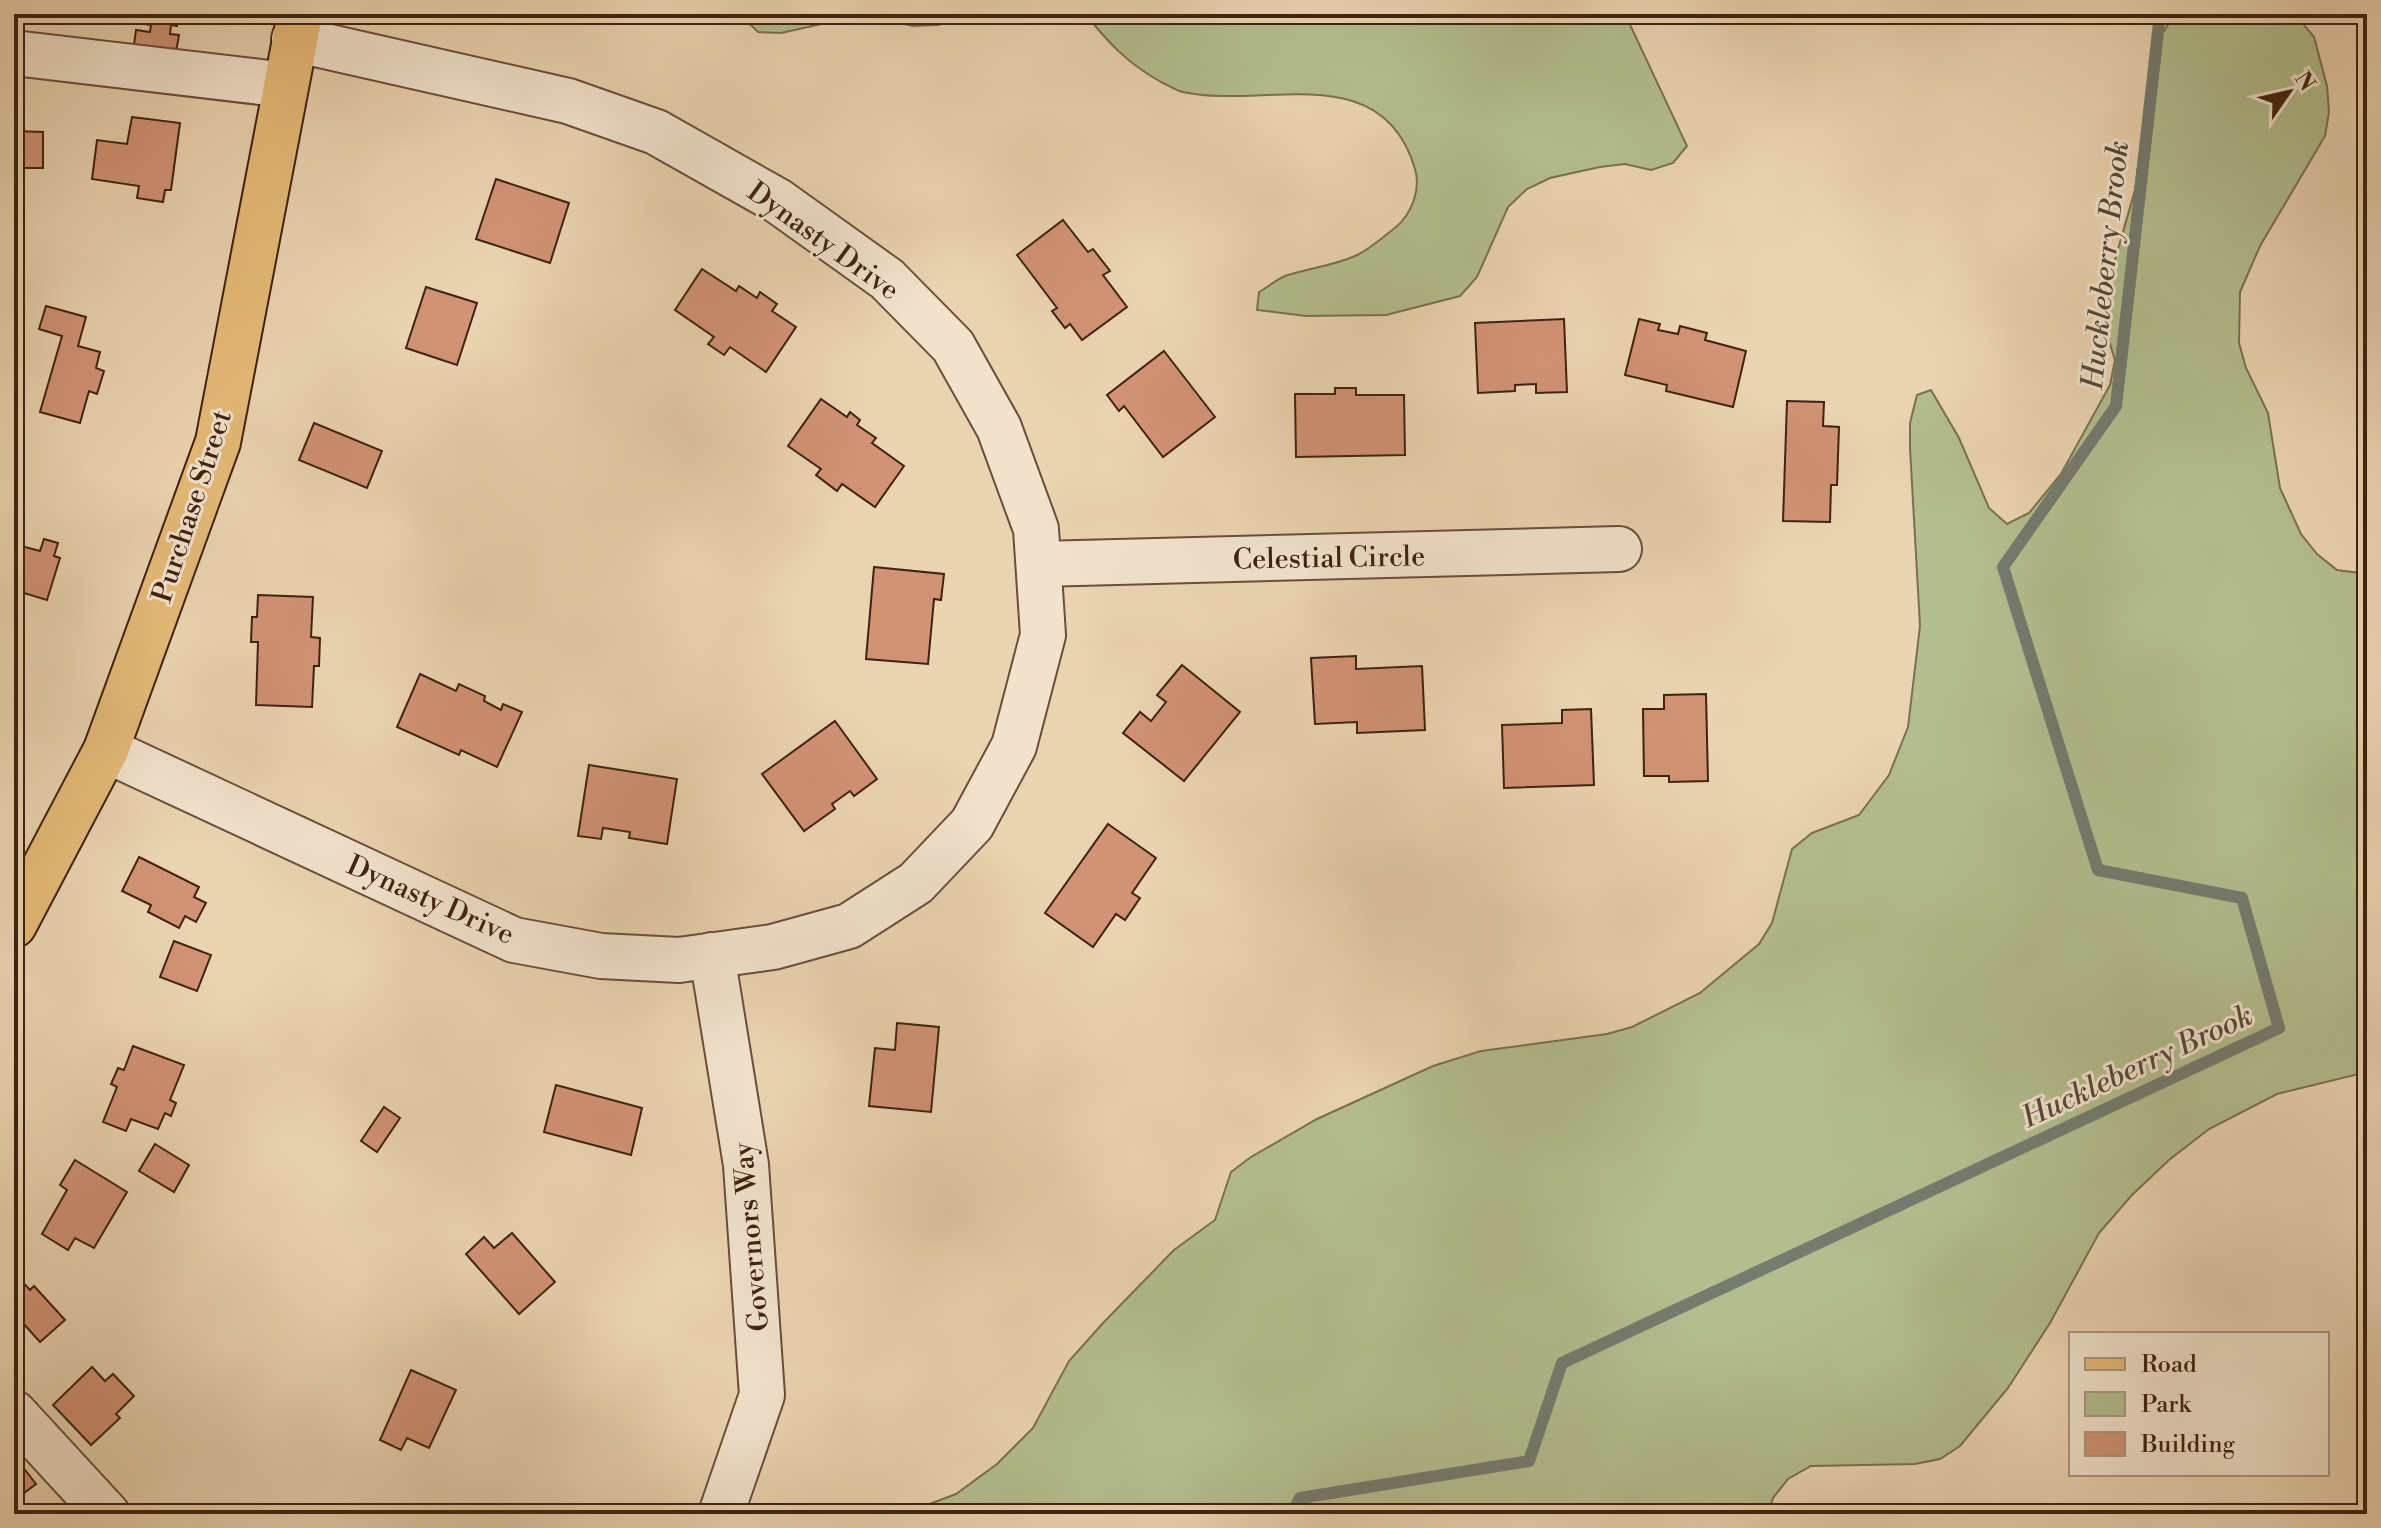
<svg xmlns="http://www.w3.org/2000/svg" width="2381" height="1528" font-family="'Libre Bodoni',serif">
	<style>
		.green { fill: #b3bd8e; stroke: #79704f; stroke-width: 2 }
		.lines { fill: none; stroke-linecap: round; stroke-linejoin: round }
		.stream { stroke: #747b6f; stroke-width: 12 }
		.building { fill: #d19275; stroke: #3f2210; stroke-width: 2 }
		.minor-casing { stroke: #6a4e38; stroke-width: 48 }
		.major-casing { stroke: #3f2210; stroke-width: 48 }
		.minor { stroke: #f1e2cc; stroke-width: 44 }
		.major { stroke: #e5ba78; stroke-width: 44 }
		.labels { text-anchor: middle; stroke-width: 6; stroke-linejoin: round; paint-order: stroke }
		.street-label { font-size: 28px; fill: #3f2210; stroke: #f1e2cc }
		.water-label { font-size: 30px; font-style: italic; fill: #554738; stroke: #f1e2cc }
	</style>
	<rect width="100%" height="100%" fill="#ead3b0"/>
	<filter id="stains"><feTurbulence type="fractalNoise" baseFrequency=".0025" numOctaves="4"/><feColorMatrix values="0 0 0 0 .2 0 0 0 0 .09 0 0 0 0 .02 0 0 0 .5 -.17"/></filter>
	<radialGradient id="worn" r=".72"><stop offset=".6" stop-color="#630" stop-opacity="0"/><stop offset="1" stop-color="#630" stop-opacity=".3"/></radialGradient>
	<!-- green -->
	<g class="green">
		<polygon points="740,14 978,14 938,25 913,26 862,15 781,33 758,32"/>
		<path d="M1085 14H1625L1687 146 1673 163 1651 170 1625 164 1600 167 1550 178 1527 189 1508 207 1477 277 1460 296 1386 315 1306 316 1257 310 1259 292C1268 287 1276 280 1285 276 1308 268 1333 266 1355 256 1369 250 1383 237 1395 228 1412 214 1421 189 1415 169 1382 56 1262 110 1183 92 1175 90 1168 85 1161 82 1127 63 1110 44 1085 14Z"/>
		<polygon points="2175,14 2295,14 2314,37 2327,86 2329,112 2325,136 2260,246 2240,292 2239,343 2246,368 2268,413 2280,488 2301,534 2317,554 2337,570 2367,574 2367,1072 2277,1094 2209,1129 2169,1160 2132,1195 2099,1233 2050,1323 2008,1388 1960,1446 1940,1459 1915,1464 1811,1466 1788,1479 1773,1498 1768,1514 903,1514 956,1494 997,1464 1033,1428 1069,1361 1103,1323 1174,1250 1215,1220 1231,1172 1251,1157 1317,1119 1433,1066 1481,1051 1607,1034 1632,1027 1700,993 1759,944 1772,923 1792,849 1812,833 1859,815 1889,775 1908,727 1920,626 1910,448 1910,423 1917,395 1931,390 1959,438 1989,508 2007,524 2029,513 2061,474 2110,385 2115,360 2100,312 2135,190 2148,89 2158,40"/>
	</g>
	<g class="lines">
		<!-- stream -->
		<polyline class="stream" points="1292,1514 1300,1498 1529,1461 1562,1363 2279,1028 2242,898 2098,870 2003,567 2116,406 2160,14"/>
	</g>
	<!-- building -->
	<g class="building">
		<polygon points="138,14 178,14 177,26 171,25 170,34 179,35 175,58 133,52 136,30 150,32 151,25 137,23"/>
		<polygon points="132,117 180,123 171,190 165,190 163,202 137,198 139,186 92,179 97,140 127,144"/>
		<polygon points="14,131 43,132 43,168 14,168"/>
		<polygon points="496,179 569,203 550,263 476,239"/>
		<polygon points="1063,220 1088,252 1093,249 1110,271 1103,275 1127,307 1082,340 1070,324 1065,328 1052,311 1057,308 1017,255"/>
		<polygon points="702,269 736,291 739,286 757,298 760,292 777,304 772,311 796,327 766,372 730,347 724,355 708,344 714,337 675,310"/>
		<polygon points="426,287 477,303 457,365 406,348"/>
		<polygon points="46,306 86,317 78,346 100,352 96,368 104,371 97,394 89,391 80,423 40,412 62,336 39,329"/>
		<polygon points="1564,319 1567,392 1536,393 1536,384 1515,385 1515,391 1478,393 1475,323"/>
		<polygon points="1639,319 1660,324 1658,330 1678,334 1680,326 1707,333 1705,340 1746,351 1733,407 1666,391 1667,385 1625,375"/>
		<polygon points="1164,351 1215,417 1163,457 1124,406 1119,411 1107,395"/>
		<polygon points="1335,388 1356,388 1356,395 1404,395 1405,455 1296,457 1295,394 1335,394"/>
		<polygon points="821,399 847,417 850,412 860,420 857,425 876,438 872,443 904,466 875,507 842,484 837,491 816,475 821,469 788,446"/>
		<polygon points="1787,401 1824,402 1823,426 1839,427 1837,485 1831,485 1830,522 1783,521"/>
		<polygon points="314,423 382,451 367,488 299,460"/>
		<polygon points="44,539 58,543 54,556 60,558 47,600 14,590 14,544 40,551"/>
		<polygon points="874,567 944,574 941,600 934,599 928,664 866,659"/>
		<polygon points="258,595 313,597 311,637 320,638 319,666 314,666 312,707 256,705 258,642 251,642 252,617 257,617"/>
		<polygon points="1356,656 1356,669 1422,666 1425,730 1357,733 1357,722 1315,724 1311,658"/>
		<polygon points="1182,665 1240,712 1184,781 1123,733 1140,712 1151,721 1166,702 1157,695"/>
		<polygon points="420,674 456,691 459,684 485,696 484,701 501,710 503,704 522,712 497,767 461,750 459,755 397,727"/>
		<polygon points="1706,694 1708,781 1669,782 1669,776 1644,776 1643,709 1664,709 1664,695"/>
		<polygon points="1591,709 1594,785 1504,788 1502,725 1562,723 1562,710"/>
		<polygon points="835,721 877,779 854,796 850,791 832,804 835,809 804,831 762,774"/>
		<polygon points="589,765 677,779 667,844 629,838 630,832 603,828 601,839 578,836"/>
		<polygon points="1108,824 1156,858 1132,893 1140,898 1125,920 1116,914 1093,947 1045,913"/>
		<polygon points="139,857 199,887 194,897 206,903 196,922 185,916 179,928 148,912 151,905 122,891"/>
		<polygon points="174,941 211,955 197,991 160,977"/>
		<polygon points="897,1023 939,1027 931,1112 869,1106 875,1048 895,1050"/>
		<polygon points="133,1046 184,1065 170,1100 176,1103 171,1116 165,1113 158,1129 131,1119 126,1131 103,1122 117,1087 111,1084 118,1068 124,1070"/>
		<polygon points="556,1085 642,1108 631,1155 544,1132"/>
		<polygon points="384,1107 400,1118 377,1152 361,1141"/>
		<polygon points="155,1144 189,1165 174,1192 139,1171"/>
		<polygon points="75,1160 127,1192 94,1248 75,1238 68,1250 42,1234 67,1190 60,1185"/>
		<polygon points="512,1233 555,1282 519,1314 466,1254 484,1237 494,1248"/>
		<polygon points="14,1273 30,1290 34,1286 65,1320 40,1342 14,1313"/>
		<polygon points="92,1367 105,1381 113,1374 134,1396 116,1414 120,1418 91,1445 53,1405"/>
		<polygon points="411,1370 456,1390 429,1448 407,1438 401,1450 380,1440"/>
		<polygon points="19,1462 36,1484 20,1496 14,1487 14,1466"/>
	</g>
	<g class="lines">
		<!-- minor casing -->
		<g class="minor-casing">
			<g id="minor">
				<polyline points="14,53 286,85"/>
				<polyline points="1039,564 1619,549"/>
				<polyline points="106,750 514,940 601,956 679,960 773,947 849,926 916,883 972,824 1014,746 1043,635 1036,529 999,428 953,346 887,279 778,201 656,132 568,101 294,39"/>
				<polyline points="712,955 746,1165 762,1395 721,1514"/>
				<polyline points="14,1413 107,1514"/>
			</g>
		</g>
		<!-- major casing -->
		<g class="major-casing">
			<polyline id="major" points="14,925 106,750 218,442 300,14"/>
		</g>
		<!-- minor -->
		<use href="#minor" class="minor"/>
		<!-- major -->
		<use href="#major" class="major"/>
	</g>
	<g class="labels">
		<!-- street labels -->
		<g class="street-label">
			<text transform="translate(824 240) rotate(36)" y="10">Dynasty Drive</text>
			<text transform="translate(191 506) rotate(-72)" y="10">Purchase Street</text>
			<text transform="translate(1329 557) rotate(-1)" y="10">Celestial Circle</text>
			<text transform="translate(431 899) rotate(24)" y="10">Dynasty Drive</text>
			<text transform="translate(750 1237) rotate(-95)" y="10">Governors Way</text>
		</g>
		<!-- water labels -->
		<g class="water-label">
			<text transform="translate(2105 265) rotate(-84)" y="10">Huckleberry Brook</text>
			<text transform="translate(2137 1066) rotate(-25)" y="10">Huckleberry Brook</text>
		</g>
	</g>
	<!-- margin -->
	<rect width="2381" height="1528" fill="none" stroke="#ead3b0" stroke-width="48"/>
	<rect x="16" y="16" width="2349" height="1496" fill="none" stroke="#3f2210" stroke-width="4"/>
	<rect x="24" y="24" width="2333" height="1480" fill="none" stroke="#3f2210" stroke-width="2"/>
	<!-- legend -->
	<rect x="2069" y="1332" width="260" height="144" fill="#f1e2cc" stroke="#aa9581" stroke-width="2"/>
	<rect x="2085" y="1358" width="40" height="12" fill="#e5ba78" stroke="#aa9581" stroke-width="2"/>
	<text x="2141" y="1372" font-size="24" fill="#3f2210">Road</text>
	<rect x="2085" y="1392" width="40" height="24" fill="#b3bd8e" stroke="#aa9581" stroke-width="2"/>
	<text x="2141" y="1412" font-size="24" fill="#3f2210">Park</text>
	<rect x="2085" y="1432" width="40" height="24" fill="#d19275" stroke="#aa9581" stroke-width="2"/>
	<text x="2141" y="1452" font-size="24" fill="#3f2210">Building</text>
	<!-- north arrow -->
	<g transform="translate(2289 92) rotate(56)" stroke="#f1e2cc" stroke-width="6" paint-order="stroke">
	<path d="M0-6L14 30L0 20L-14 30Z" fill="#3f2210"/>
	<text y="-12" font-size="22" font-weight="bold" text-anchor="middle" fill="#3f2210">N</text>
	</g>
	<rect width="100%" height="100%" filter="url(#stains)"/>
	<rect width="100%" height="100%" fill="url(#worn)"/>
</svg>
